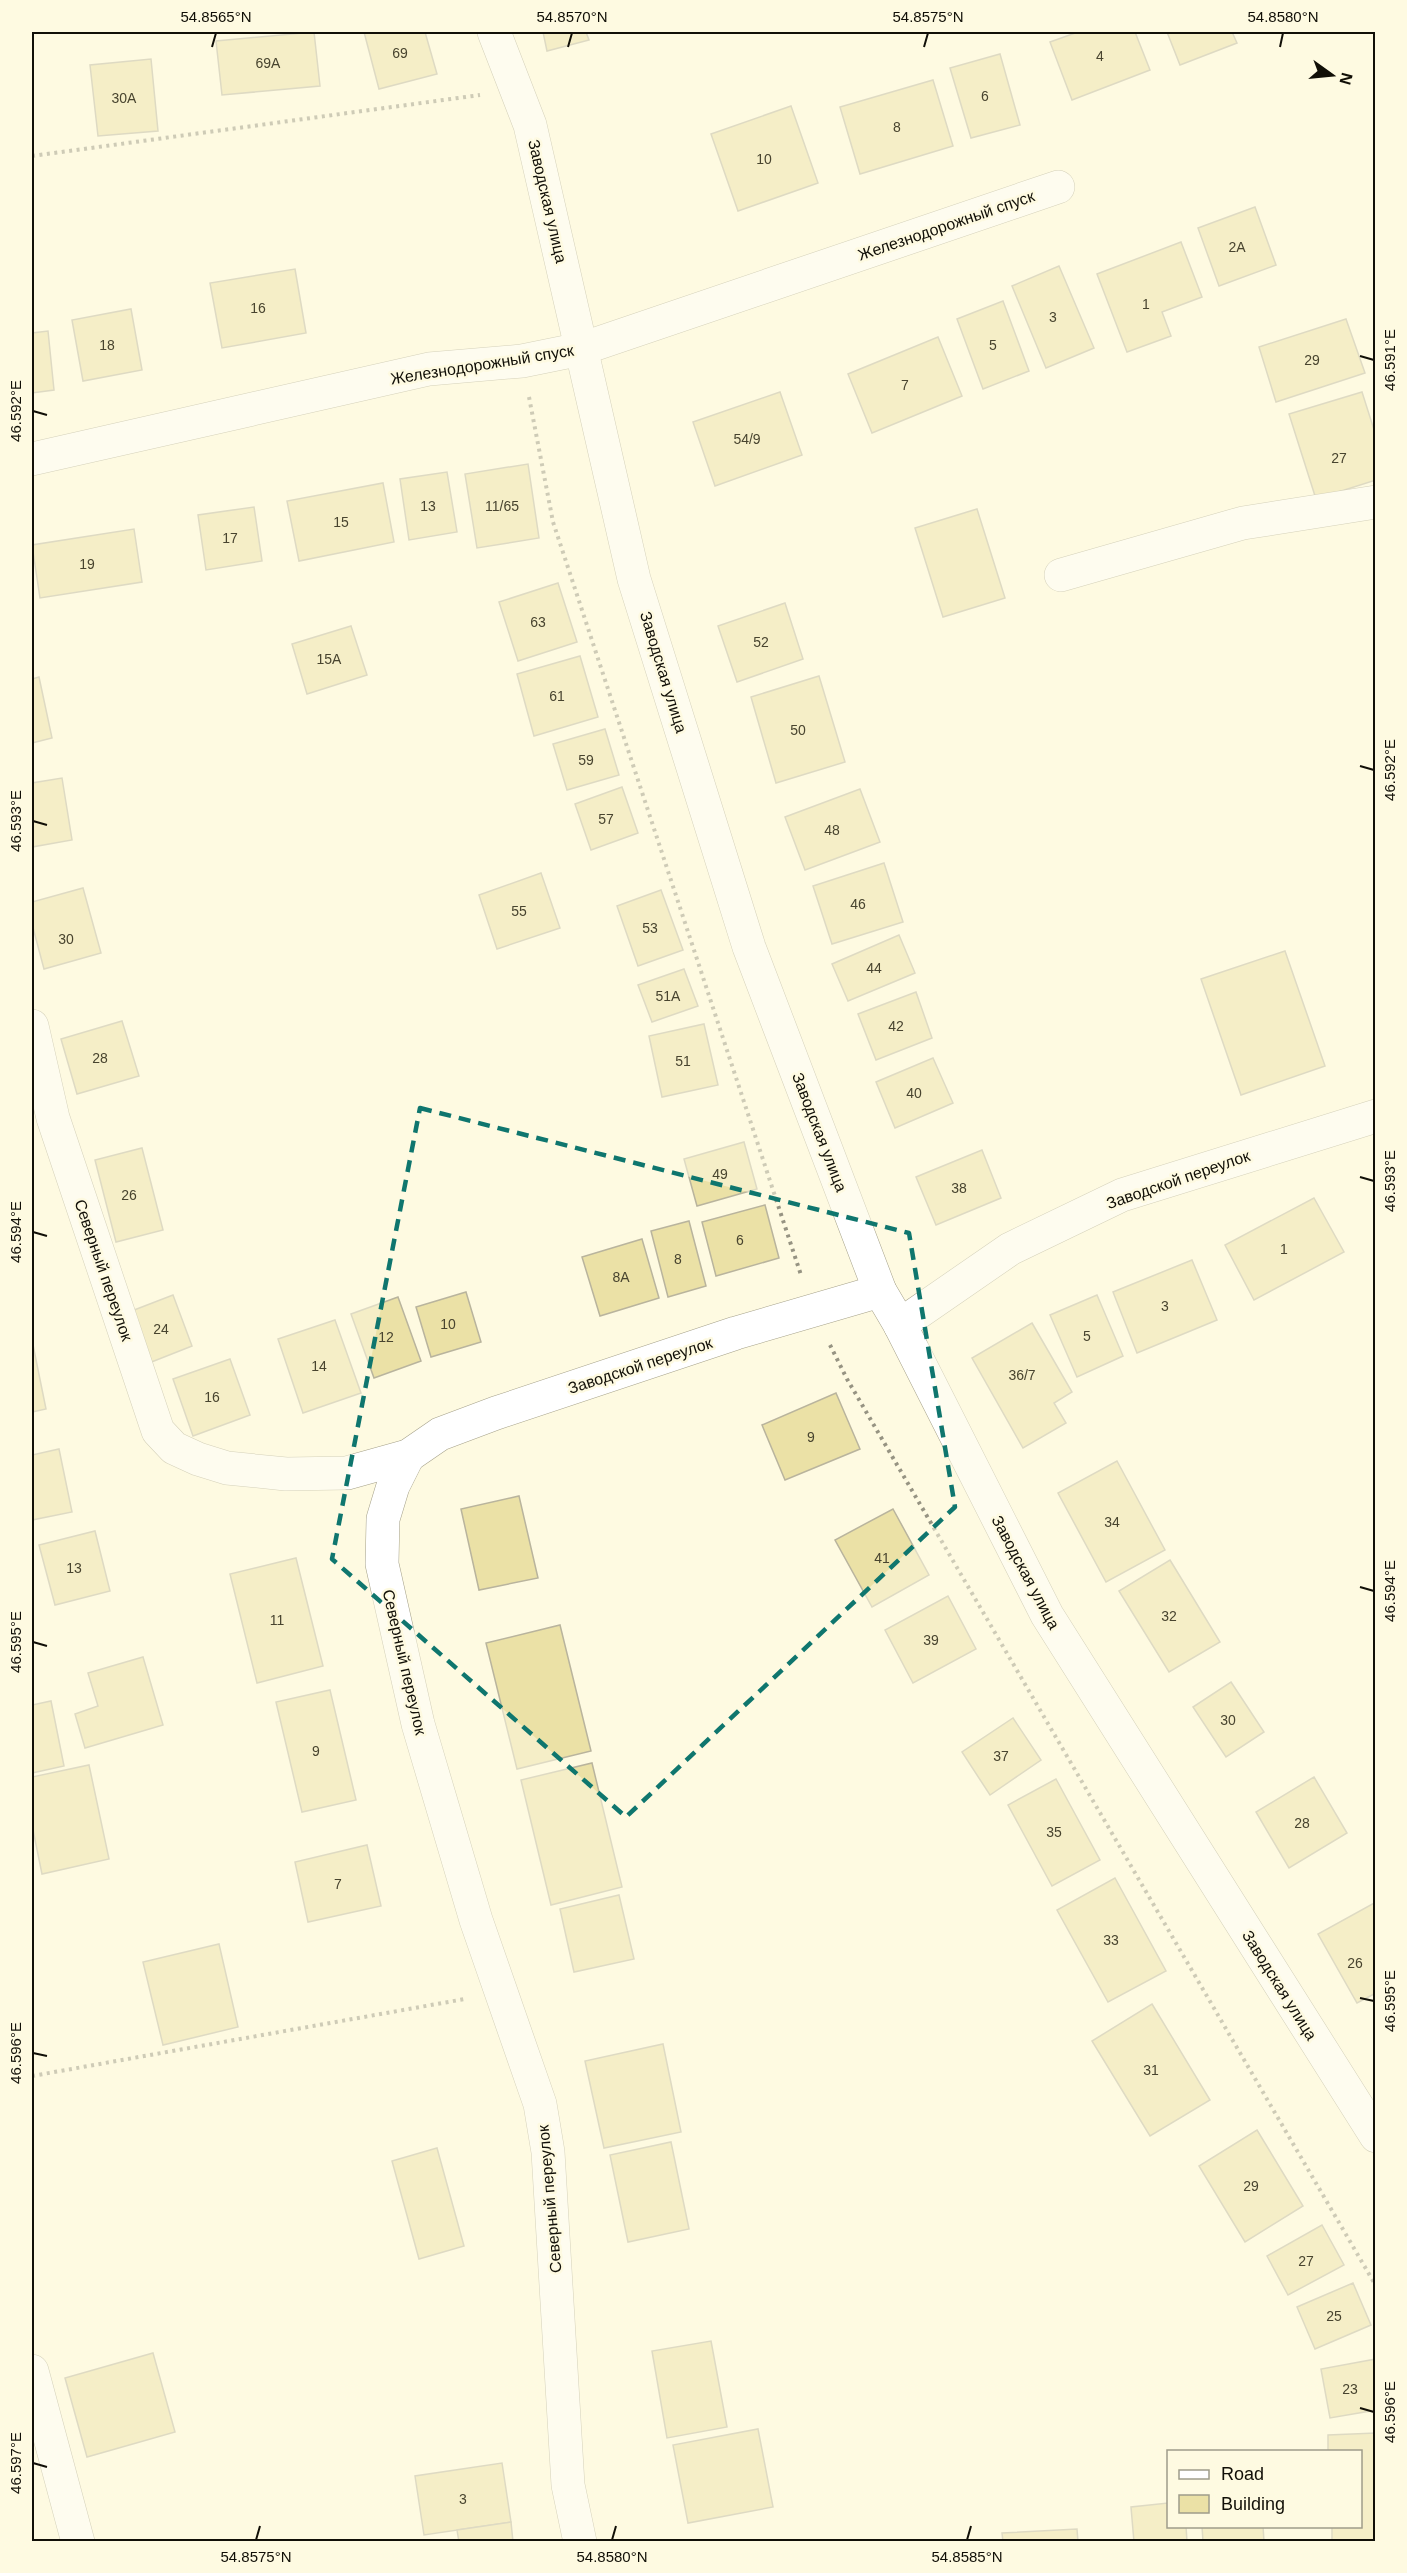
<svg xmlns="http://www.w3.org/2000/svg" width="1407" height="2573" font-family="Arial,sans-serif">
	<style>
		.building { fill: #ebe1a6; stroke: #b9b49d; stroke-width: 1.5 }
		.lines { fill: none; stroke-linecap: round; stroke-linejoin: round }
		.minor-casing { stroke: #a5a18a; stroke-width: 34 }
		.path { stroke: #969382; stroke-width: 4; stroke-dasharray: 3 4.5; stroke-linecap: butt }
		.minor { stroke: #fff; stroke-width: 33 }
		.marked { fill: none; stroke: #0f766e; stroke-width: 4.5; stroke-dasharray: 12 8; stroke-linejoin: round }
		.ticks { fill: none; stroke: #110f07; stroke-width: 2 }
		.labels { text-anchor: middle; stroke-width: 5; stroke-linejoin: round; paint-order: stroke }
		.number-label { font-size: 14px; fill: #48442f }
		.street-label { font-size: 16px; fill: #110f07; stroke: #fefae1 }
		.neatline { fill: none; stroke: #110f07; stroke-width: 2 }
		.ticks-label { font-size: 15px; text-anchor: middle; fill: #110f07 }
	</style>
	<rect width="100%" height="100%" fill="#fefae1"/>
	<!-- building -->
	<g class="building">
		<polygon points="314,32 320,86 222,95 216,41"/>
		<polygon points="364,32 425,32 437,74 379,89"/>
		<polygon points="543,32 586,32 589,40 547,51"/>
		<polygon points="1078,32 1135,32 1150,70 1072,100 1050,42"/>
		<polygon points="1167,32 1232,32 1237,43 1180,65"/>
		<polygon points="1000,54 1020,125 971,138 950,68"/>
		<polygon points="151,59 158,131 98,136 90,65"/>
		<polygon points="933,80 953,146 860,174 840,107"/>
		<polygon points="791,106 818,183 738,211 711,134"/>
		<polygon points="1255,207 1276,265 1219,286 1198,228"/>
		<polygon points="1181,242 1202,297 1162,312 1171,336 1127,352 1097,274"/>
		<polygon points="1059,266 1094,348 1046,368 1012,286"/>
		<polygon points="295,269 306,333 222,348 210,283"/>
		<polygon points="1003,301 1029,371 983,389 957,319"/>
		<polygon points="131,309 142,370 83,381 72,320"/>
		<polygon points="1346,319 1365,373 1276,402 1259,347"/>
		<polygon points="48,331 54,390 32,393 32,333"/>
		<polygon points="938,337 962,396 872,433 848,374"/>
		<polygon points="780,392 802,455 715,486 693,422"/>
		<polygon points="1362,392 1376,436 1376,480 1316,499 1289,414"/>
		<polygon points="528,464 539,538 477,548 465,474"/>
		<polygon points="447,472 457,532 409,540 400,479"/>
		<polygon points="383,483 394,542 299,561 287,501"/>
		<polygon points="254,507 262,561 206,570 198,515"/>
		<polygon points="977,509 1005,598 943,617 915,528"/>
		<polygon points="134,529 142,582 40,598 32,545"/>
		<polygon points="558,583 577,642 518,661 499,602"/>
		<polygon points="785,603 803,659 737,682 718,626"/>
		<polygon points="351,626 367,675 307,694 292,644"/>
		<polygon points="580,656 598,717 534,736 517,674"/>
		<polygon points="819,676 845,762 776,783 751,697"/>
		<polygon points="39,677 52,738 32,743 32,679"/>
		<polygon points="605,729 619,775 567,790 553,744"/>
		<polygon points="62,778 72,840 32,847 32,783"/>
		<polygon points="622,787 638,833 591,850 575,804"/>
		<polygon points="860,789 880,842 805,870 785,817"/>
		<polygon points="884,863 903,922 832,944 813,886"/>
		<polygon points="541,873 560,928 497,949 479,895"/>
		<polygon points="83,888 101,953 44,969 32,924 32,902"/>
		<polygon points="661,890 683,950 638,966 617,906"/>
		<polygon points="899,935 915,973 848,1001 832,964"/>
		<polygon points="1285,951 1325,1066 1241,1095 1201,979"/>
		<polygon points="684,969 698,1006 652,1022 638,985"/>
		<polygon points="916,992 932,1038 876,1060 858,1014"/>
		<polygon points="122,1021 139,1076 77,1094 61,1039"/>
		<polygon points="704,1024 718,1085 662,1097 649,1036"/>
		<polygon points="933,1058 953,1103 895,1128 876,1082"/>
		<polygon points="744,1142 757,1189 697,1206 684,1159"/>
		<polygon points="142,1148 163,1230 116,1242 95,1160"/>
		<polygon points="982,1150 1001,1198 936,1225 916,1177"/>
		<polygon points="1314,1198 1344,1252 1254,1300 1225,1245"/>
		<polygon points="765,1205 779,1258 716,1276 702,1222"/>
		<polygon points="689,1221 706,1286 668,1297 651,1231"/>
		<polygon points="642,1239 659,1298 600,1316 582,1257"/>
		<polygon points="1192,1260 1217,1320 1137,1353 1113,1292"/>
		<polygon points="466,1292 481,1342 431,1357 416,1307"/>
		<polygon points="173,1295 192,1346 149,1363 129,1312"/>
		<polygon points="1097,1295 1123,1356 1077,1377 1050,1315"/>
		<polygon points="398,1297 421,1361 374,1378 351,1314"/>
		<polygon points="335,1320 361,1393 303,1413 278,1339"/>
		<polygon points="1032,1323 1072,1392 1054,1403 1066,1423 1023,1448 972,1358"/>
		<polygon points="32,1340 46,1409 32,1412"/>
		<polygon points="230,1359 250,1415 193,1436 173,1379"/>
		<polygon points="836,1393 860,1449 785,1480 762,1425"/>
		<polygon points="59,1449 72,1512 32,1520 32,1455"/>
		<polygon points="1117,1461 1165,1550 1106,1582 1058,1493"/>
		<polygon points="519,1496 538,1578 479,1590 461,1509"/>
		<polygon points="893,1509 929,1575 872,1607 835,1540"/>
		<polygon points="95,1531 110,1591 55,1605 39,1545"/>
		<polygon points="296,1558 323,1666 257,1683 230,1574"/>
		<polygon points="1170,1560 1220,1642 1169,1672 1119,1591"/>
		<polygon points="948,1596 976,1649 913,1683 885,1630"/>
		<polygon points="560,1625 591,1751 517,1769 486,1643"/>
		<polygon points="143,1657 163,1725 85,1748 75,1714 98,1706 88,1673"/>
		<polygon points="1231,1682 1264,1732 1226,1757 1193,1707"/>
		<polygon points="330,1690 356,1800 302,1812 276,1702"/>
		<polygon points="51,1701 64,1766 32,1773 32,1705"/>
		<polygon points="1013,1718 1041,1760 990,1795 962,1752"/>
		<polygon points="592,1763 622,1887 551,1905 521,1780"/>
		<polygon points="89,1765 109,1859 42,1874 32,1825 32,1777"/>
		<polygon points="1314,1777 1347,1833 1289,1868 1256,1812"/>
		<polygon points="1056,1779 1100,1860 1052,1886 1008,1805"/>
		<polygon points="367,1845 381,1906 308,1922 295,1862"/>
		<polygon points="1115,1878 1166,1971 1108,2002 1057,1910"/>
		<polygon points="619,1895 634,1959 574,1972 560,1909"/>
		<polygon points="1376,1902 1376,1993 1357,2003 1318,1934"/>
		<polygon points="219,1944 238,2027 163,2045 143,1962"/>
		<polygon points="1152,2004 1210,2100 1150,2136 1092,2041"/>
		<polygon points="663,2044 681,2132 604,2148 585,2061"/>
		<polygon points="1257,2130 1303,2206 1245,2242 1199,2166"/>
		<polygon points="671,2142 689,2229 628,2242 610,2155"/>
		<polygon points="437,2148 464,2246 419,2259 392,2161"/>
		<polygon points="1322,2225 1344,2265 1288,2295 1267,2256"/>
		<polygon points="1353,2283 1371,2325 1315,2349 1297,2307"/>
		<polygon points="711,2341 727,2427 667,2438 652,2351"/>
		<polygon points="153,2353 175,2432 87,2457 65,2378"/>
		<polygon points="1376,2359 1376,2410 1330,2418 1321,2369"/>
		<polygon points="758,2429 773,2507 688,2523 673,2445"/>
		<polygon points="1376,2433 1376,2542 1332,2542 1332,2526 1360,2526 1360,2452 1328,2452 1328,2435"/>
		<polygon points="502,2463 511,2522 424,2535 415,2476"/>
		<polygon points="1168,2503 1168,2526 1186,2526 1187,2542 1134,2542 1131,2507"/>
		<polygon points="511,2522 513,2542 459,2542 457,2530"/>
		<polygon points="1202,2526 1263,2526 1264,2542 1203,2542"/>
		<polygon points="1077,2529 1078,2542 1003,2542 1002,2533"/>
	</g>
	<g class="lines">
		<!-- minor casing -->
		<g class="minor-casing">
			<g id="minor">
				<polyline points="494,32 530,125 634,579 749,947 880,1291 900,1325 1047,1615 1376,2136"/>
				<polyline points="32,459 429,369 522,361 581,349 1058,187"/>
				<polyline points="1061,575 1243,523 1376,502"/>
				<polyline points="32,1026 53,1118 158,1431 174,1448 198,1459 227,1468 286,1474 347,1473 408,1456 440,1434 496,1413 736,1333 880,1291"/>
				<polyline points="900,1325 1010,1249 1122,1195 1376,1116"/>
				<polyline points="408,1456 393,1486 383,1519 382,1564 418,1724 476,1920 540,2104 548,2152 568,2485 580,2542"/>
				<polyline points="32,2371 78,2542"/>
			</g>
		</g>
		<!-- path -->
		<g class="path">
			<polyline points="32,156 480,95"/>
			<polyline points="529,397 553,522 801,1275"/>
			<polyline points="830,1345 847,1379 1376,2286"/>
			<polyline points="32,2076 465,1999"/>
		</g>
		<!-- minor -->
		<use href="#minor" class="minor"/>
	</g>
	<!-- marked area -->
	<path d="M0 0H1407V2573H0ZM420 1108 909 1233 955 1507 626 1817 332 1559Z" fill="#fefae1" fill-opacity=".55" fill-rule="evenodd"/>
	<path class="marked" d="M420 1108 909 1233 955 1507 626 1817 332 1559Z"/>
	<!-- ticks -->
	<path class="ticks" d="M212 47 216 33M568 47 572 33M924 47 928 33M1280 47 1283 33M1360 356 1374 360M33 411 47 415M1360 766 1374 770M33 821 47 825M1360 1177 1374 1181M33 1232 47 1236M1360 1587 1374 1591M33 1642 47 1646M1360 1998 1374 2001M33 2053 47 2056M1360 2408 1374 2412M33 2463 47 2467M256 2540 260 2526M612 2540 616 2526M967 2540 971 2526"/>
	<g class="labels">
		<!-- number labels -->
		<g class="number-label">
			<text x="400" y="58">69</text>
			<text x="1100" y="61">4</text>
			<text x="268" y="68">69А</text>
			<text x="985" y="101">6</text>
			<text x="124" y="103">30А</text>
			<text x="897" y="132">8</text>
			<text x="764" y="164">10</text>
			<text x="1237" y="252">2А</text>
			<text x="1146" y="309">1</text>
			<text x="258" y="313">16</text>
			<text x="1053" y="322">3</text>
			<text x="107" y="350">18</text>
			<text x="993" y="350">5</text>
			<text x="1312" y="365">29</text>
			<text x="905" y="390">7</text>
			<text x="747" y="444">54/9</text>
			<text x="1339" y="463">27</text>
			<text x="428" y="511">13</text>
			<text x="502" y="511">11/65</text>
			<text x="341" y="527">15</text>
			<text x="230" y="543">17</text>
			<text x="87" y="569">19</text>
			<text x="538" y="627">63</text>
			<text x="761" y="647">52</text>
			<text x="329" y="664">15А</text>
			<text x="557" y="701">61</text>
			<text x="798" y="735">50</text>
			<text x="586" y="765">59</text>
			<text x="606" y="824">57</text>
			<text x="832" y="835">48</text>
			<text x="858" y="909">46</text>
			<text x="519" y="916">55</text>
			<text x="650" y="933">53</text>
			<text x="66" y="944">30</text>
			<text x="874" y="973">44</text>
			<text x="668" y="1001">51А</text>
			<text x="896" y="1031">42</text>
			<text x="100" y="1063">28</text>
			<text x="683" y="1066">51</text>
			<text x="914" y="1098">40</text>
			<text x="720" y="1179">49</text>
			<text x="959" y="1193">38</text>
			<text x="129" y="1200">26</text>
			<text x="740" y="1245">6</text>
			<text x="1284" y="1254">1</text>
			<text x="678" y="1264">8</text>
			<text x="621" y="1282">8А</text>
			<text x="1165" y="1311">3</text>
			<text x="448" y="1329">10</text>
			<text x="161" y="1334">24</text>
			<text x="1087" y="1341">5</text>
			<text x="386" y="1342">12</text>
			<text x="319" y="1371">14</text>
			<text x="1022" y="1380">36/7</text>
			<text x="212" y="1402">16</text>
			<text x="811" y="1442">9</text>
			<text x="1112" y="1527">34</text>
			<text x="882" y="1563">41</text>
			<text x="74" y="1573">13</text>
			<text x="1169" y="1621">32</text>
			<text x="277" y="1625">11</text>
			<text x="931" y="1645">39</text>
			<text x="1228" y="1725">30</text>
			<text x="316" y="1756">9</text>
			<text x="1001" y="1761">37</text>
			<text x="1302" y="1828">28</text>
			<text x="1054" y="1837">35</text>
			<text x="338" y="1889">7</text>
			<text x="1111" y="1945">33</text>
			<text x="1355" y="1968">26</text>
			<text x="1151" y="2075">31</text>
			<text x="1251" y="2191">29</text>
			<text x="1306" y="2266">27</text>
			<text x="1334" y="2321">25</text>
			<text x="1350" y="2394">23</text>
			<text x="463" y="2504">3</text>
		</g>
		<!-- street labels -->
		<g class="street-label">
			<text transform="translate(548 201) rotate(77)" y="6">Заводская улица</text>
			<text transform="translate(946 225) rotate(-19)" y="6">Железнодорожный спуск</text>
			<text transform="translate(482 364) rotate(-9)" y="6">Железнодорожный спуск</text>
			<text transform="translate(664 672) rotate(73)" y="6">Заводская улица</text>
			<text transform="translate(820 1132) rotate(69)" y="6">Заводская улица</text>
			<text transform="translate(1178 1179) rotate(-19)" y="6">Заводской переулок</text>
			<text transform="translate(104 1270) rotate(71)" y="6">Северный переулок</text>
			<text transform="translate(640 1365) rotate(-18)" y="6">Заводской переулок</text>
			<text transform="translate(1026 1572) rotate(62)" y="6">Заводская улица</text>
			<text transform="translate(405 1662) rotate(77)" y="6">Северный переулок</text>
			<text transform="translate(1280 1985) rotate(58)" y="6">Заводская улица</text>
			<text transform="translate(549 2199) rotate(-95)" y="6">Северный переулок</text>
		</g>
	</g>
	<!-- border -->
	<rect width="1407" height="2573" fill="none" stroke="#fefae1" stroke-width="66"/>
	<!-- legend -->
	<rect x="1167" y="2450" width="195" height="78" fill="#fefae1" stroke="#9f9c8a" stroke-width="1.5"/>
	<rect x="1179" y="2470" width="30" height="9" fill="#ffffff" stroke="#9f9c8a" stroke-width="1.5"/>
	<text x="1221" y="2480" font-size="18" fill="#110f07">Road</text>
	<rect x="1179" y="2495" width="30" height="18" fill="#ebe1a6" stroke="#9f9c8a" stroke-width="1.5"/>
	<text x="1221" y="2510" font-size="18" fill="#110f07">Building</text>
	<!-- north arrow -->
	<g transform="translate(1332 75) rotate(105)" stroke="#fefae1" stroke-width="4.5" paint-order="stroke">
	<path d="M0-4.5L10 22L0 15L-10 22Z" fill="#110f07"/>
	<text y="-9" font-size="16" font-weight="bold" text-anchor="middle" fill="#110f07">N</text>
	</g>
	<rect x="33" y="33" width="1341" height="2507" class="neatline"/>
	<g class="ticks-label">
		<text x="216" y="22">54.8565°N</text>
		<text x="572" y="22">54.8570°N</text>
		<text x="928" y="22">54.8575°N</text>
		<text x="1283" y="22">54.8580°N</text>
		<text transform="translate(1390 360) rotate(-90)" y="5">46.591°E</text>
		<text transform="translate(16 411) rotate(-90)" y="5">46.592°E</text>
		<text transform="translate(1390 770) rotate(-90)" y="5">46.592°E</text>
		<text transform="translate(16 821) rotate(-90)" y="5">46.593°E</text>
		<text transform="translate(1390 1181) rotate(-90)" y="5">46.593°E</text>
		<text transform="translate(16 1232) rotate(-90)" y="5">46.594°E</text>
		<text transform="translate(1390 1591) rotate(-90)" y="5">46.594°E</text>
		<text transform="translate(16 1642) rotate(-90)" y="5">46.595°E</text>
		<text transform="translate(1390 2001) rotate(-90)" y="5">46.595°E</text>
		<text transform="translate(16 2053) rotate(-90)" y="5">46.596°E</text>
		<text transform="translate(1390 2412) rotate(-90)" y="5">46.596°E</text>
		<text transform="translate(16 2463) rotate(-90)" y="5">46.597°E</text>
		<text x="256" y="2562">54.8575°N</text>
		<text x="612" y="2562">54.8580°N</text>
		<text x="967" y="2562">54.8585°N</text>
	</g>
</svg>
